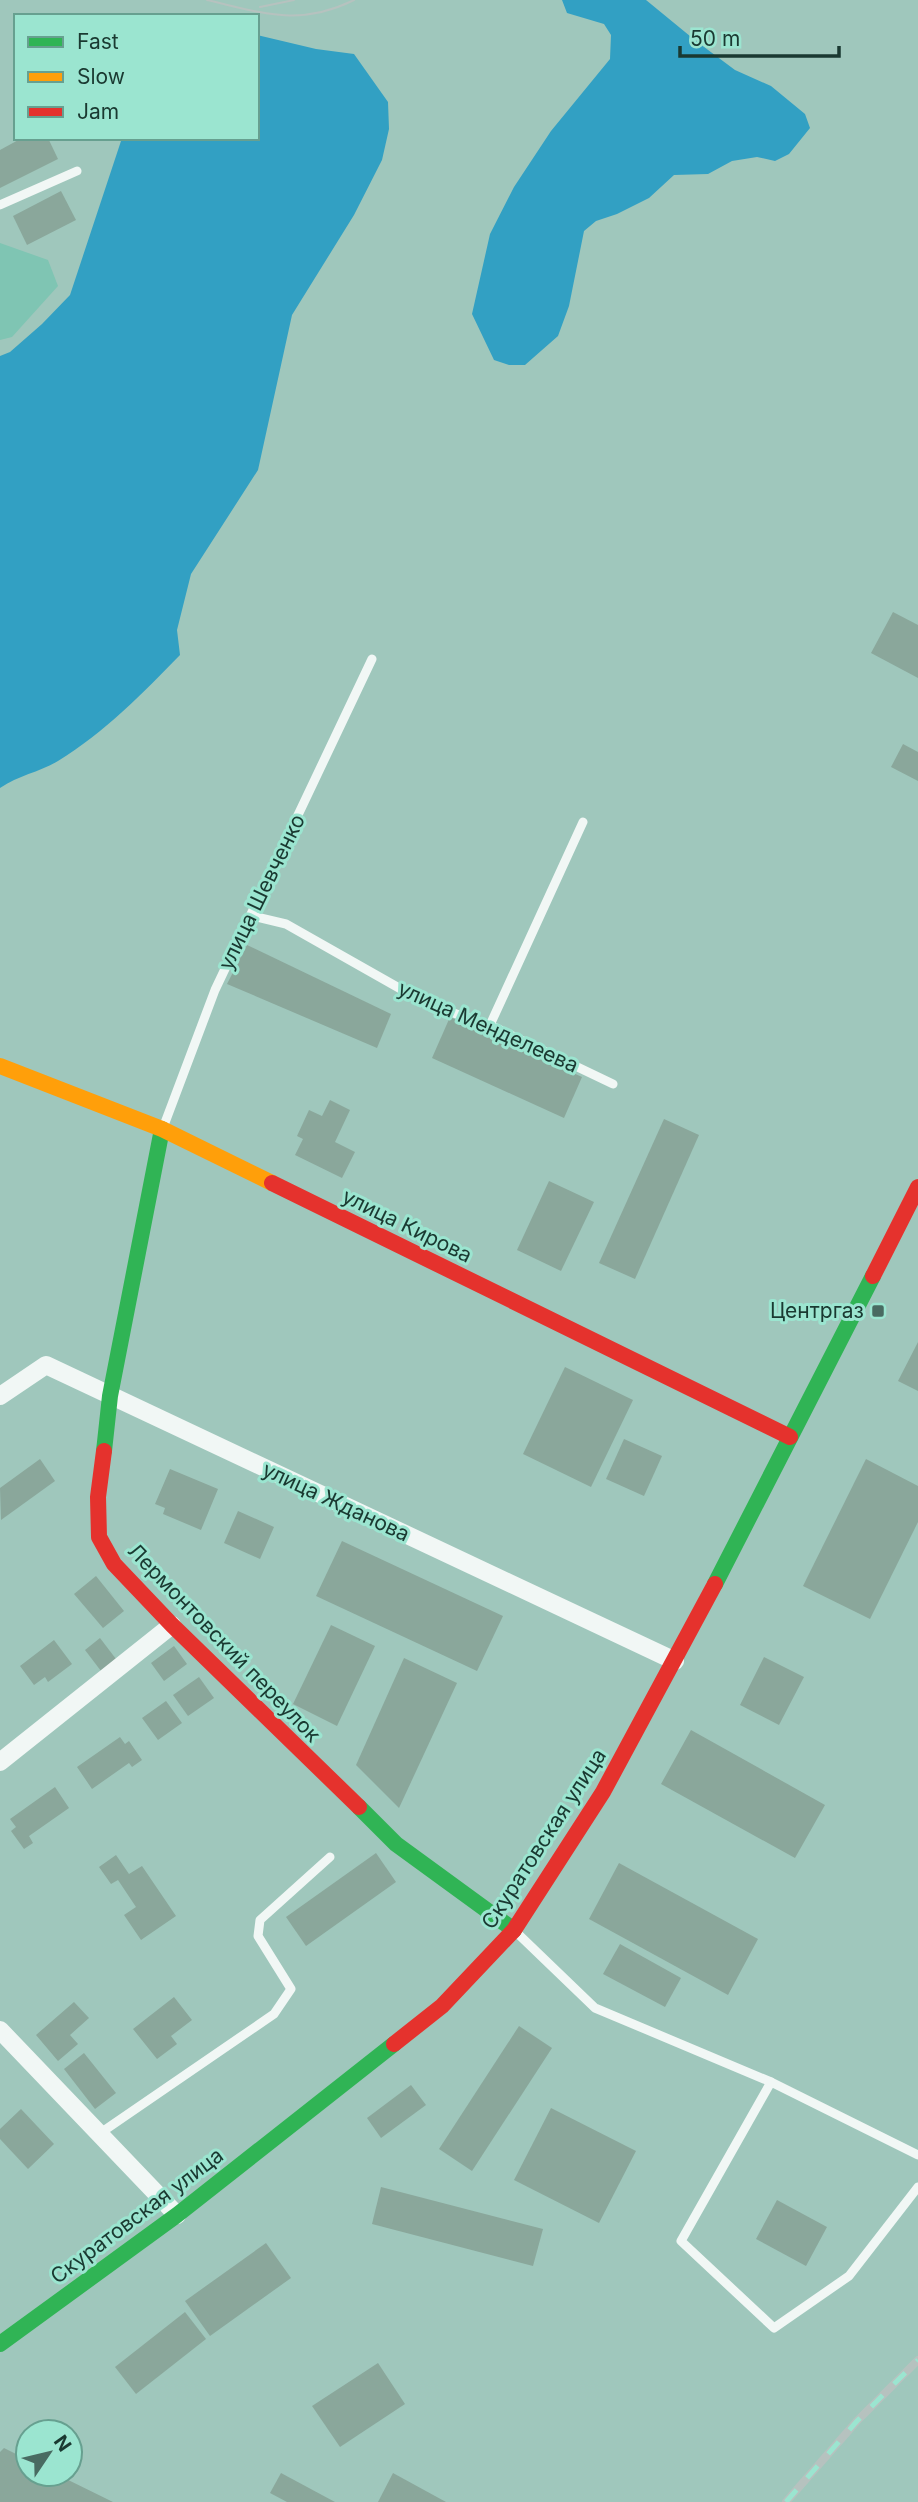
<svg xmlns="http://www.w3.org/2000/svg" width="918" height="2502" font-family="Inter,sans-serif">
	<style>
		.green { fill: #7fc5b3 }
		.water { fill: #32a0c3 }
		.building { fill: #8aa79b }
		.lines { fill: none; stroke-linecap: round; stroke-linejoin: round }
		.lane { stroke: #f1f7f5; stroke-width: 9 }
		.street { stroke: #f1f7f5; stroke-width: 18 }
		.fast { stroke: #30b455; stroke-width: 16 }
		.slow { stroke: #ff9f0a; stroke-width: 16 }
		.jam { stroke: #e5322d; stroke-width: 16 }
		.tram { stroke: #b6c2bf; stroke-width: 2 }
		.rail-casing { stroke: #b6c2bf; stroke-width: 8 }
		.rail { stroke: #9be5d0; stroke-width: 5; stroke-dasharray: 16; stroke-linecap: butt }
		.poi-dot { fill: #496b62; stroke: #9be5d0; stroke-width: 2.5 }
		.labels { text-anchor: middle; stroke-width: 6; stroke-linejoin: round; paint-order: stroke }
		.street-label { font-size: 21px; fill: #1a3931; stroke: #9be5d0 }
		.poi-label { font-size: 21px; fill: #1a3931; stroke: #9be5d0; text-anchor: end }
	</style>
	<rect width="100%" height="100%" fill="#9fc7bc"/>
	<!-- green -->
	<polygon class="green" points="0,243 48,260 58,286 12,337 0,340"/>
	<!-- water -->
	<g class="water">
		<polygon points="562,0 646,0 696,41 735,70 771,86 805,114 810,128 789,154 775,161 757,157 732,161 708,174 674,175 649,198 617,214 596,221 584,231 569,306 558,336 525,365 509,365 494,360 472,314 490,234 514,187 551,131 610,59 611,35 604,24 567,13"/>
		<path d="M257 35 316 49 354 54 388 102 389 129 382 160 354 215 292 315 258 470 191 574 177 630 180 655C142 694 105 732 58 761 40 772 19 775 0 788V356L10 352 42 324 70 295 122 138H257Z"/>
	</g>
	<!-- building -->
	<g class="building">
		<polygon points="22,138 48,138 58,159 0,188 0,150"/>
		<polygon points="61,191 76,220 27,245 13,216"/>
		<polygon points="893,612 918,625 918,678 871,653"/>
		<polygon points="903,744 918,752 918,781 891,767"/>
		<polygon points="247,945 391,1014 377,1048 227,984"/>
		<polygon points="450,1017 582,1077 564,1118 432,1058"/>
		<polygon points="330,1100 350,1110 335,1142 355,1152 342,1178 295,1155 303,1139 297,1136 309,1110 322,1116"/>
		<polygon points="664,1119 699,1135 635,1279 599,1263"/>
		<polygon points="549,1181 594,1202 561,1271 517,1250"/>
		<polygon points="918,1342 918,1391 898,1381"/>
		<polygon points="565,1367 633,1400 591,1487 523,1454"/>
		<polygon points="624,1439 662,1456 644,1496 606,1479"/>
		<polygon points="40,1459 55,1481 1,1520 0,1488"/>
		<polygon points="866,1459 918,1486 918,1522 870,1619 803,1586"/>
		<polygon points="170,1469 218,1489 201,1530 163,1514 165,1508 155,1504"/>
		<polygon points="238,1511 274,1527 260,1559 224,1543"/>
		<polygon points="342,1541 503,1616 477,1671 316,1596"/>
		<polygon points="96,1576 124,1611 103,1628 74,1594"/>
		<polygon points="331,1625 375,1646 337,1726 293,1704"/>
		<polygon points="100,1638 116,1659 101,1671 85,1650"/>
		<polygon points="54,1640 72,1664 48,1682 45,1677 34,1685 20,1666"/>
		<polygon points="174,1646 187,1664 164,1681 151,1663"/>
		<polygon points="764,1657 804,1677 779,1725 740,1705"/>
		<polygon points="404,1658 457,1683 399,1808 356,1765"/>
		<polygon points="199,1677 214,1698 188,1716 173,1695"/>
		<polygon points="166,1701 182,1723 158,1740 142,1718"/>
		<polygon points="691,1730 825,1805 795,1858 661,1784"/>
		<polygon points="120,1737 125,1744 129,1741 142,1760 132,1767 129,1763 92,1789 77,1767"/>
		<polygon points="55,1787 69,1808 29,1836 33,1843 24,1849 11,1831 16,1827 10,1819"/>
		<polygon points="376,1853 396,1882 306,1946 286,1917"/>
		<polygon points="116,1855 129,1874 142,1866 176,1916 141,1940 124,1915 136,1907 118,1880 111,1884 99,1867"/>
		<polygon points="619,1863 758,1939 728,1995 589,1919"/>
		<polygon points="620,1944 681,1978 665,2007 603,1974"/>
		<polygon points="174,1997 192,2020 171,2036 177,2044 157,2059 133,2029"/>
		<polygon points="74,2002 89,2018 70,2035 78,2044 58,2061 36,2035"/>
		<polygon points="519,2026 552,2048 472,2171 439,2149"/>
		<polygon points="84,2053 116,2093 95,2109 64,2069"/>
		<polygon points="411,2085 426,2105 381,2138 367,2118"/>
		<polygon points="551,2108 636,2151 599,2223 514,2180"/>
		<polygon points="21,2109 54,2144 28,2169 0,2139 0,2129"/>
		<polygon points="381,2187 543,2229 533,2266 372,2224"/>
		<polygon points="777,2200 827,2227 806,2266 756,2239"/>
		<polygon points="266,2243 291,2278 210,2336 185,2301"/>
		<polygon points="185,2312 206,2339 136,2394 115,2367"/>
		<polygon points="378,2363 405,2404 340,2447 312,2406"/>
		<polygon points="4,2448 28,2460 28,2474 56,2474 113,2502 0,2502 0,2452"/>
		<polygon points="281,2473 335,2502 287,2502 270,2493"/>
		<polygon points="393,2473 446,2502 378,2502"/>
	</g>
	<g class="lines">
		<!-- lane -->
		<g class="lane">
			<polyline points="0,205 77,171"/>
			<polyline points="252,916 286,924 429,1005 490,1025 613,1084"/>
			<polyline points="490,1025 583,822"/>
			<polyline points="163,1128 215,990 372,659"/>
			<polyline points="515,1931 595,2008 771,2082 918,2155"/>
			<polyline points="771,2082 681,2241 774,2328 849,2276 918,2187"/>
			<polyline points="99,2134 274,2014 291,1989 258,1936 260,1920 330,1857"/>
		</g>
		<!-- street -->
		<g class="street">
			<polyline points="0,1396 46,1365 675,1661"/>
			<polyline points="0,1762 172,1625"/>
			<polyline points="0,2030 177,2215"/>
		</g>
		<!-- fast -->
		<g class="fast">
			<polyline points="104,1451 110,1396 162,1129"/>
			<polyline points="715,1584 873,1276"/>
			<polyline points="359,1807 396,1844 514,1930"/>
			<polyline points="0,2344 177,2215 394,2044"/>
		</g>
		<!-- slow -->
		<polyline class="slow" points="0,1066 162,1129 272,1183"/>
		<!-- jam -->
		<g class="jam">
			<polyline points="272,1183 790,1437"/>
			<polyline points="873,1276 918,1187"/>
			<polyline points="104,1451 98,1497 99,1537 114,1564 172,1625 359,1807"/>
			<polyline points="394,2044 442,2006 514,1930 603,1792 715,1584"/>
		</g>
		<!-- tram -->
		<g class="tram">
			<path d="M207 0C263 13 299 27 354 0"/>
			<polyline points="260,7 294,0"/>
		</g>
		<!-- rail casing -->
		<g class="rail-casing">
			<polyline id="rail" points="786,2502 857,2421 918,2360"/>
		</g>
		<!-- rail -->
		<use href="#rail" class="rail"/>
	</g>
	<!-- markers -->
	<rect class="poi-dot" x="871" y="1304" width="14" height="14" rx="3.5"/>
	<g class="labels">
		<!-- street labels -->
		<g class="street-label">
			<text transform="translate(262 892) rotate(-64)" y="7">улица Шевченко</text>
			<text transform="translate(488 1027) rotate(24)" y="7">улица Менделеева</text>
			<text transform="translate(407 1226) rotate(26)" y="7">улица Кирова</text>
			<text transform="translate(336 1502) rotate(25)" y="7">улица Жданова</text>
			<text transform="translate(224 1643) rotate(46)" y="7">Лермонтовский переулок</text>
			<text transform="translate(544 1839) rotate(-57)" y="7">Скуратовская улица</text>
			<text transform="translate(137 2216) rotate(-37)" y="7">Скуратовская улица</text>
		</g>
		<!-- poi labels -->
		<g class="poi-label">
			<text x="864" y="1318">Центргаз</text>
		</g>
	</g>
	<!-- legend -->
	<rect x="14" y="14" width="245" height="126" fill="#9be5d0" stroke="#67a090" stroke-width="2"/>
	<rect x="28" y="37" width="35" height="10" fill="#30b455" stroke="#67a090" stroke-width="2"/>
	<text x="77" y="49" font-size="21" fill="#1a3931">Fast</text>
	<rect x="28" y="72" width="35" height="10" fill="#ff9f0a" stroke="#67a090" stroke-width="2"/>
	<text x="77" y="84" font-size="21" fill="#1a3931">Slow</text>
	<rect x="28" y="107" width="35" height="10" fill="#e5322d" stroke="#67a090" stroke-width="2"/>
	<text x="77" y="119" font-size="21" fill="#1a3931">Jam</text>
	<!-- north arrow -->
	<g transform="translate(49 2453) rotate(55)"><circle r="33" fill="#9be5d0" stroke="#67a090" stroke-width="2"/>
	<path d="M0-5L12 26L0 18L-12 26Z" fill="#496b62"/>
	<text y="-10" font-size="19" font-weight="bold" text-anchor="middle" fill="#1a3931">N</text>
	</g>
	<!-- scale -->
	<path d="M680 46v10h159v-10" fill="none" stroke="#1a3931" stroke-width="3.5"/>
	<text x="690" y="46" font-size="21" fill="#1a3931" stroke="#9be5d0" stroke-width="5" paint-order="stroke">50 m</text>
</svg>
